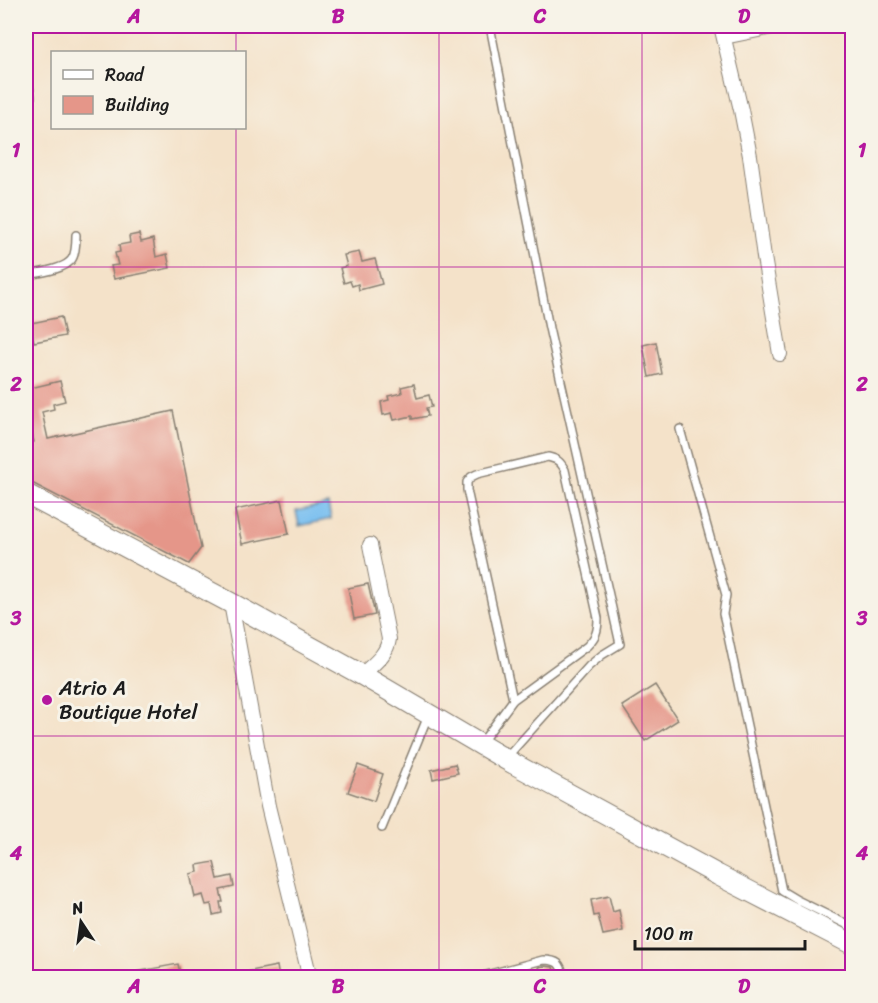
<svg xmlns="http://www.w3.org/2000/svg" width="878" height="1003" font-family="Sriracha,sans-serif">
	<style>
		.water { fill: #79bff0; stroke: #4a6e86; stroke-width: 1.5 }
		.building { fill: #e59689 }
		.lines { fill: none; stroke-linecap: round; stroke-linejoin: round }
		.lane-casing { stroke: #887f72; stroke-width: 10 }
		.street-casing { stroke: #887f72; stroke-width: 16 }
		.secondary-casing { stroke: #887f72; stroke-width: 22 }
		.lane { stroke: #fff; stroke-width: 7 }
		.street { stroke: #fff; stroke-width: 14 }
		.secondary { stroke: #fff; stroke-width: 20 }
		.grid { fill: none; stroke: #b5179e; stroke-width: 1.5; stroke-opacity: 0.55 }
		.poi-dot { fill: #b5179e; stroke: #f7f3e8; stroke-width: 2 }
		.labels { text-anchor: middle; stroke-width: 6; stroke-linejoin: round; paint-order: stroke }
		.poi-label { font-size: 21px; fill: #1c1c1c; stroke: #f7f3e8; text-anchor: start }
		.neatline { fill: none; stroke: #b5179e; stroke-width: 2 }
		.grid-label { font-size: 20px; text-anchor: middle; font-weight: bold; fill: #b5179e }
	</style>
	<rect width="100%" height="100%" fill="#f7f3e8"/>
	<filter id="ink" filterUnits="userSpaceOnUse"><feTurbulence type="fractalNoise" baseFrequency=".0167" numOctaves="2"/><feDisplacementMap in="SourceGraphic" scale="12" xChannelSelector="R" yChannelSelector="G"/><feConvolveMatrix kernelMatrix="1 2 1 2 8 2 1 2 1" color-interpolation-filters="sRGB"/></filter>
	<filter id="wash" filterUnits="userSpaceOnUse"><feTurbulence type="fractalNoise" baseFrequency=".008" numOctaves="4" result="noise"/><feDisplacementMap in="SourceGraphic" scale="24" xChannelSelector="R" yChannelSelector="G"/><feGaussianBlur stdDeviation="1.35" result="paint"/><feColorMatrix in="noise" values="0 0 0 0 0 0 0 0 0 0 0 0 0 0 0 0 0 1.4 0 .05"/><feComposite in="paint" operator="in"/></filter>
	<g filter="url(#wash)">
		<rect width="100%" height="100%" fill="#f4e2c9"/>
		<!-- water -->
		<polygon class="water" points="328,504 331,519 299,526 296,511"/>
		<g id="blocks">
			<!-- building -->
			<g class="building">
				<polygon points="139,234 141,242 153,239 156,257 167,254 170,268 114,279 111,266 118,265 115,253 120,252 119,245 130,243 129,236"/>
				<polygon points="359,252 362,262 375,259 382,284 359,290 358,284 352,286 350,281 344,283 340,268 347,266 344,255"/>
				<polygon points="61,317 65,336 34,342 31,323"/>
				<polygon points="656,342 662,374 649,377 643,345"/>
				<polygon points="60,381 65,401 53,404 54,409 42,412 48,439 173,411 201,548 189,564 32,483 26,482 26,444 34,442 28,414 26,414 26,389"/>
				<polygon points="414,384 417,398 429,395 432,407 426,408 428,416 412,419 412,416 394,420 392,413 383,415 381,402 389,400 388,396 402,393 401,387"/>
				<polygon points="282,500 289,534 242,544 235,510"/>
				<polygon points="368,584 375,615 354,619 348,588"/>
				<polygon points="655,685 678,720 645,741 622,706"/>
				<polygon points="455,764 458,773 433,779 431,770"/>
				<polygon points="358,765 383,774 374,801 348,792"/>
				<polygon points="214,862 218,879 232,876 234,887 220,890 223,902 220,902 222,913 213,915 211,904 206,905 203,895 195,897 190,874 198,872 197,865"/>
				<polygon points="609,896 613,912 619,910 623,931 603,935 598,915 594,916 591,900"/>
				<polygon points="178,964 181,978 129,978 129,973"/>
				<polygon points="277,966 279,978 241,978 241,973"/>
				<polygon points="544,966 553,967 556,978 542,978 539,967"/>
			</g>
		</g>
	</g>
	<g filter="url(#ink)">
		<use href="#blocks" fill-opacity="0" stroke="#887f72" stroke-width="1.5"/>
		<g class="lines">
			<!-- lane casing -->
			<g class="lane-casing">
				<g id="lane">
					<polyline points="490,26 549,328 620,644 602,655 589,666 507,757"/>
					<path d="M26 275C37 273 65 270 72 259 76 253 76 242 76 235"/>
					<polyline points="680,429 726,595 723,614 725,622 782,891 797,900 852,927"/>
					<path d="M482 742 513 700 587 646C596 637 598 631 598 618L565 470C560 461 557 459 548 457L477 474 471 477 467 482V490L513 700"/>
					<polyline points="382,828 428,716"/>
					<path d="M475 978 543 960C558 960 561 963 564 978"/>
				</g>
			</g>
			<!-- street casing -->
			<g class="street-casing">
				<g id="street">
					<polyline points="721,26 741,110 750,156 764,257 780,354"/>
					<polyline points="724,37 777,26"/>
					<polyline points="26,87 28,98"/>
					<polyline points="231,603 268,806 310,978"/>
					<path d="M362 675C373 664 387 655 389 639L370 545"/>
				</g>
			</g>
			<!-- secondary casing -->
			<g class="secondary-casing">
				<polyline id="secondary" points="26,494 231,603 362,675 505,759 718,875 852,944"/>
			</g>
			<!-- lane -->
			<use href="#lane" class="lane"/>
			<!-- street -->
			<use href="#street" class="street"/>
			<!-- secondary -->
			<use href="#secondary" class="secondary"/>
		</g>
	</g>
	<!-- grid -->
	<path class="grid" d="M236 26V52M439 26V978M642 26V978M236 128V978M26 267H852M26 502H852M26 736H852"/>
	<!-- markers -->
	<circle class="poi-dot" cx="47" cy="700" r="6"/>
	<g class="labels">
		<!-- poi labels -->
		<g class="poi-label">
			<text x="59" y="695">Atrio A<tspan x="59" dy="24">Boutique Hotel</tspan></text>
		</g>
	</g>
	<!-- margin -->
	<rect width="878" height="1003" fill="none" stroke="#f7f3e8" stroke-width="66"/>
	<!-- legend -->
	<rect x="51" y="51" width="195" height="78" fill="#f7f3e8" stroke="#9f9d96" stroke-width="1.5"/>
	<rect x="63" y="70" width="30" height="9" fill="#ffffff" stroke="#9f9d96" stroke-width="1.5"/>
	<text x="105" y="81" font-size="18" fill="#1c1c1c">Road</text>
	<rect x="63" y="96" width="30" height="18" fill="#e59689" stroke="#9f9d96" stroke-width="1.5"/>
	<text x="105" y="111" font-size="18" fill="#1c1c1c">Building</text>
	<!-- north arrow -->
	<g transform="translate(81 922) rotate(347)" stroke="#f7f3e8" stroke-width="4.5" paint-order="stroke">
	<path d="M0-4.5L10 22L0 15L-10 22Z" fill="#1c1c1c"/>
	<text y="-9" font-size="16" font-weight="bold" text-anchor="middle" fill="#1c1c1c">N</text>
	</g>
	<!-- scale -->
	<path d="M635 940v9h170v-9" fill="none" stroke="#1c1c1c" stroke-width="3"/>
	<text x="644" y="940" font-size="18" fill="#1c1c1c" stroke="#f7f3e8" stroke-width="4.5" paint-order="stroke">100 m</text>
	<rect x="33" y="33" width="812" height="937" class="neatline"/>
	<g class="grid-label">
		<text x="134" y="23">A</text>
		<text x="338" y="23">B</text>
		<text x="540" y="23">C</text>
		<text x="744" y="23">D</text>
		<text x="16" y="157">1</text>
		<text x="862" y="157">1</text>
		<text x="16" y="391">2</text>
		<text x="862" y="391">2</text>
		<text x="16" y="625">3</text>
		<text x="862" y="625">3</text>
		<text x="16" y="860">4</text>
		<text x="862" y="860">4</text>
		<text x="134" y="993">A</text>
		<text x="338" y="993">B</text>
		<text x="540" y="993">C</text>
		<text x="744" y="993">D</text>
	</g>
</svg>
